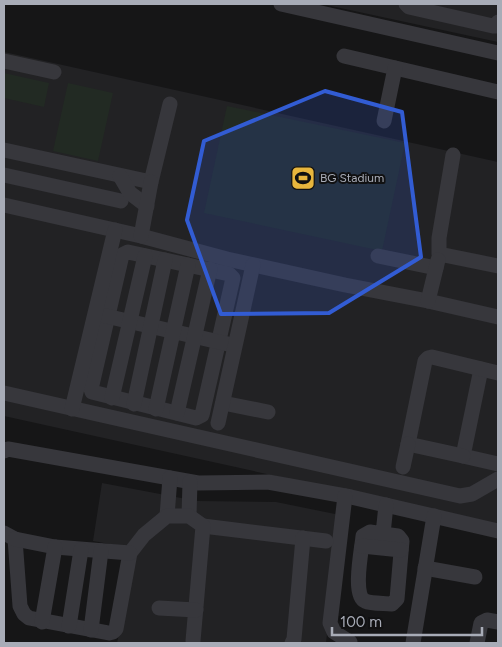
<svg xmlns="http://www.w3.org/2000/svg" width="502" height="647" font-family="Figtree,sans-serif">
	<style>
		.built { fill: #222224 }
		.green { fill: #222a23 }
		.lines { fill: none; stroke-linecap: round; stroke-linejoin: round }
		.minor { stroke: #37373c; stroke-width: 15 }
		.marked { fill: #325cd3; fill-opacity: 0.2; stroke: #325cd3; stroke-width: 4; stroke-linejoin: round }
		.labels { text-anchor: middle; stroke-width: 4; stroke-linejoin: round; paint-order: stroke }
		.poi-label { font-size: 12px; fill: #a8acb7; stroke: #111112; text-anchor: start }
	</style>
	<rect width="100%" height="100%" fill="#161617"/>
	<!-- built -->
	<g class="built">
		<polygon points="322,4 498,4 498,42"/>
		<polygon points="4,52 498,162 498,525 4,416"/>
		<polygon points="102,483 197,501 276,502 340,515 326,643 117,643 138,549 93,541"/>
	</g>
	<!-- green -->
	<g class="green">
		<polygon points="4,73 49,83 44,107 4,98"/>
		<polygon points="68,83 113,93 98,161 53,151"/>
		<polygon points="227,106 405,143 382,251 204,213"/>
	</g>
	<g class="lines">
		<!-- minor -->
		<g class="minor">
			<polyline points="281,4 498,53"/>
			<polyline points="406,4 409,7 493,26 496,26 498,22"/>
			<polyline points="344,56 498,92"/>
			<polyline points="4,61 54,72"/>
			<polyline points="384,121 395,68"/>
			<polyline points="4,150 151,182 170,104"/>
			<polyline points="453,155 439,238 439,254 498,266"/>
			<polyline points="4,175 121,201"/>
			<polyline points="120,176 130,193 147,206"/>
			<polyline points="4,205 141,236 227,259 345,285 428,301 498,317"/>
			<polyline points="141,236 151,182"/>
			<polygon points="128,252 229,274 233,278 202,415 196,418 92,392 91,389 122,255"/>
			<polyline points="378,256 436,268"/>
			<polyline points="428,301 438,260"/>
			<polyline points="97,314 228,344"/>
			<polyline points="481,369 463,456 498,464"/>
			<polyline points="4,393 460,496 472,494 498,479"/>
			<polyline points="112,398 145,256"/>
			<polyline points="223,403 268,412"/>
			<polyline points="134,404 165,260"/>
			<polyline points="72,409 115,230"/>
			<polyline points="156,409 188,265"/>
			<polyline points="177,413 210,269"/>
			<polyline points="218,423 253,265"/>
			<polyline points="4,451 8,449 198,483 268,482 351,497 498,531"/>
			<polyline points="463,456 408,444 425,361 428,358 432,357 498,373"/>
			<polyline points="403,467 408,444"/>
			<polyline points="345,496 330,623 334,632 350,642"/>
			<polyline points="167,516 170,478"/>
			<polyline points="189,516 190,482"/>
			<polyline points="203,526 326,541"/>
			<polyline points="4,533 15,539 20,606 24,614 29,618 109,633 113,632 116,629 130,553 144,535 167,516 189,516 203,526 193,641"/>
			<path d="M383 534 370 532 363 536C362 548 352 596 365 601 372 604 384 603 392 604L397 599 402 541 398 536 383 534 386 505"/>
			<polyline points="15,539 55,547 130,553"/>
			<polyline points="362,546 401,550"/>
			<polyline points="425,568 475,577"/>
			<polyline points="159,608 196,610"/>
			<polyline points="42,622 55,547"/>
			<polyline points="69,626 81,550"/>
			<polyline points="91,630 101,551"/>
			<polyline points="292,643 294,639 303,538"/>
			<polyline points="413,643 434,516"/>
			<polyline points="477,643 481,623 487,620 498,622"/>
		</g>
	</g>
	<!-- marked area -->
	<path class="marked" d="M325 91 402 112 421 257 329 313 221 314 187 220 204 141Z"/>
	<!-- icons -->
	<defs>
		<g id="stadium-square" transform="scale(1.25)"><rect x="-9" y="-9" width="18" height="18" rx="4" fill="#e8b63d" stroke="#111112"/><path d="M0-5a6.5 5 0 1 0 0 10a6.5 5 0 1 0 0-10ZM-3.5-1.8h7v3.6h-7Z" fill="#111"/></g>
	</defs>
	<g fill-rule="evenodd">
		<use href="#stadium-square" x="303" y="178"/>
	</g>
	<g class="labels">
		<!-- poi labels -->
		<g class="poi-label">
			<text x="320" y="182">BG Stadium</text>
		</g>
	</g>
	<!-- border -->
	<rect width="502" height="647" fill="none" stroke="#a8acb7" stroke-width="10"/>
	<!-- scale -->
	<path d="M332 627v8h150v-8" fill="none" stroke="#a8acb7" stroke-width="2.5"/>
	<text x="340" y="627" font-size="15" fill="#a8acb7" stroke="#111112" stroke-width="4" paint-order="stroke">100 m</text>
</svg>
